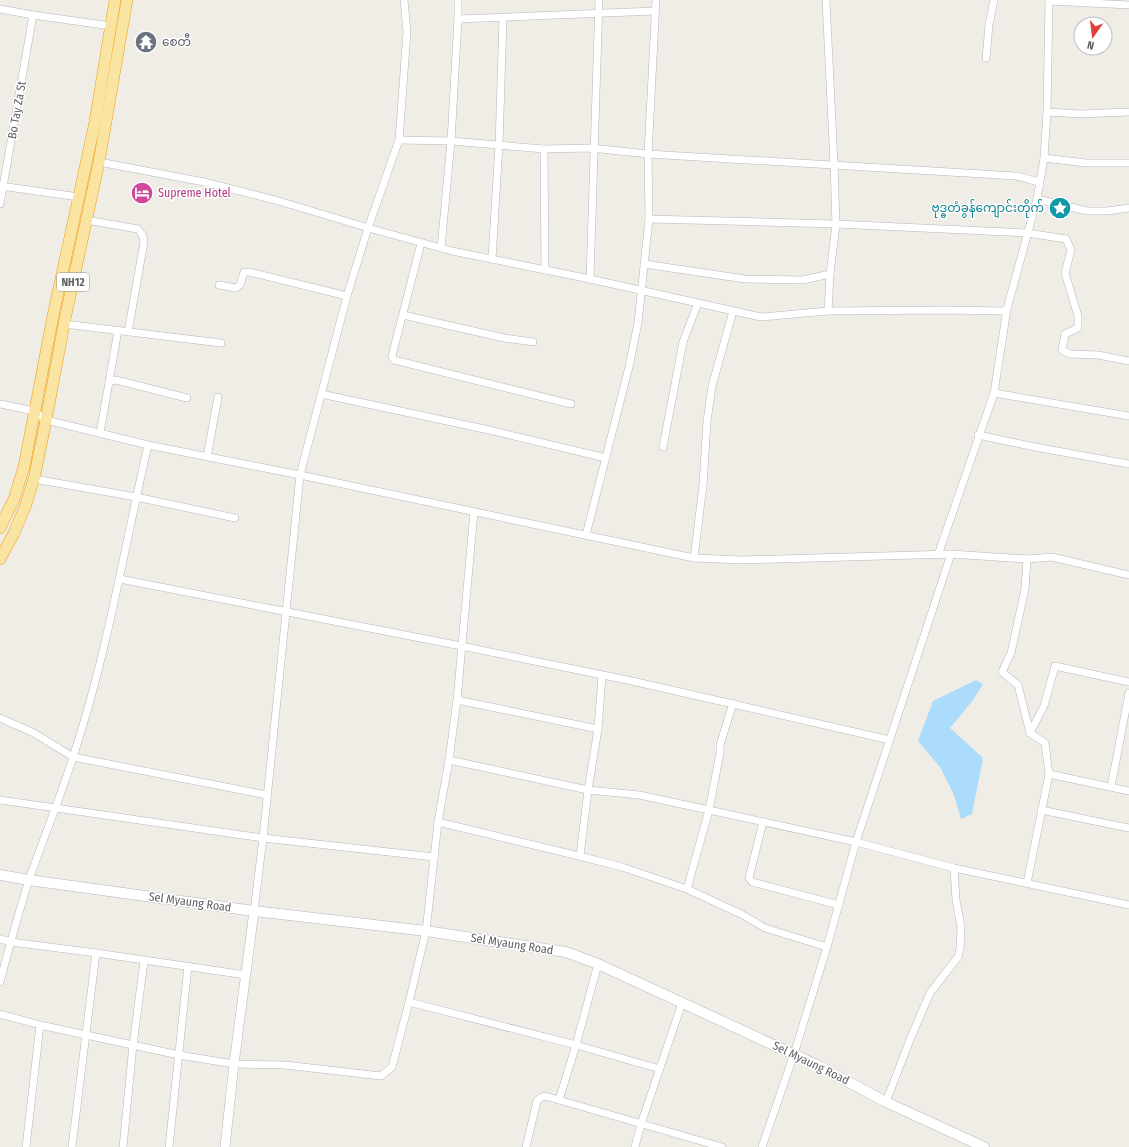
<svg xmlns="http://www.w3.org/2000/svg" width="1129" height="1147" font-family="'Fira Sans Condensed','Noto Sans Myanmar',sans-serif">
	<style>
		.water { fill: #abdcfb }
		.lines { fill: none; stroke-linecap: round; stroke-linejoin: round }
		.minor-casing { stroke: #b4b7bb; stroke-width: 8 }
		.tertiary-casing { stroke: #b4b7bb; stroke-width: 10 }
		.secondary-casing { stroke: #b3b6ba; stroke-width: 11 }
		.trunk-casing { stroke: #eb9b0b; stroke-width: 12 }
		.minor { stroke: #fff; stroke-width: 7 }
		.tertiary { stroke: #fff; stroke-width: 9 }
		.secondary { stroke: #fff; stroke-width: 10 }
		.trunk { stroke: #fae4a2; stroke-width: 11 }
		.labels { text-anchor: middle; stroke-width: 3; stroke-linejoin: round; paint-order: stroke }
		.shield { fill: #fff; stroke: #8e9194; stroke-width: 1 }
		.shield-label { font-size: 11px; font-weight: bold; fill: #5e6266 }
		.worship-label { font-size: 12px; fill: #5b616d; stroke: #fff; text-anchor: start }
		.street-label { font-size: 12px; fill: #5e6266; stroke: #fff }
		.hotel-label { font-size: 12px; fill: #b23c85; stroke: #fff; text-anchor: start }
		.culture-label { font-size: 12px; fill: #0d838f; stroke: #fff; text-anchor: end }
	</style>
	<rect width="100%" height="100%" fill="#f0ede7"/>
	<!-- water -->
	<polygon class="water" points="976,680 983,684 973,700 950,728 983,758 972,814 961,819 954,795 940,767 918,741 933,701"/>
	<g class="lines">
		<!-- minor casing -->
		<g class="minor-casing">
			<g id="minor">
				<polyline points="826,0 834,164 836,224 830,274 828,311"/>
				<polyline points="1049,1 1129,5"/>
				<polyline points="0,9 33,15 111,26"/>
				<polyline points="458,19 655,11"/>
				<polyline points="986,58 989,25 994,0"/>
				<polyline points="1047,112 1081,114 1129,112"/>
				<polyline points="399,140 451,141 544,149 591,148 648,154 1016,176 1039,182"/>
				<polyline points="544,149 545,270"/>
				<polyline points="1044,158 1086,163 1129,163"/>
				<polyline points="99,162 204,182 275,200 372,229 452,251 590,279 761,317 828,311 945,310 1002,311 1007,309"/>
				<polyline points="0,186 79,197"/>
				<polyline points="1037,199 1087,211 1107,211 1129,208"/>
				<polyline points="0,204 33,15"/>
				<polyline points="649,219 836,224 1027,233 1066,239 1071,250 1065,273 1078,316 1078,328 1065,334 1062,350 1070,354 1098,355 1129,361"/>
				<polyline points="86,220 138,229 143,236 144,242 128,332"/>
				<polyline points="421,243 392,356 394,360 571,404"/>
				<polyline points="441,248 451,141 458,19 458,0"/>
				<polyline points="492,259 499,145 503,18"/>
				<polyline points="644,264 745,279 803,280 830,274"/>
				<polyline points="590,279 599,0"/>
				<polyline points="219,285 236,288 240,285 244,272 249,272 347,296"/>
				<polyline points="403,315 504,338 533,342"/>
				<polyline points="64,324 221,343"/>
				<polyline points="109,382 118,330"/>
				<polyline points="994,393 1129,416"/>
				<polyline points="321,394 489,430 606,458"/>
				<polyline points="0,404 34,411 46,420 148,445 300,475 694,558 742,560 951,554 1027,559 1052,557 1129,575"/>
				<polyline points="100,433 109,382 116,380 187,398"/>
				<polyline points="978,435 1035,447 1129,464"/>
				<polyline points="663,447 683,342 698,303"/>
				<polyline points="207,457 218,397"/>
				<polyline points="34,479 136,497 235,518"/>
				<polyline points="474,512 457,700 449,760 438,822 426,931 409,1002 576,1045 660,1069"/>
				<polyline points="586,535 629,367 638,323 649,219 648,154 656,0"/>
				<polyline points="938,555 994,393 1007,309 1037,199 1044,158 1047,112 1049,0"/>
				<polyline points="694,558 703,485 707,421 712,386 733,311"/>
				<polyline points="1027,559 1025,589 1011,653 1002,672 1018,685 1030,733"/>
				<polyline points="120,579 461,646 632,681 890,740"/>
				<polyline points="457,700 598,729"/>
				<polyline points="0,718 34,733 73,757 267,795"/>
				<polyline points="449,760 588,790 639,795 709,810 856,842 954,868 1129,905"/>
				<polyline points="1049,774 1129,791"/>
				<polyline points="1111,787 1129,693"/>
				<polyline points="0,800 263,838 434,857"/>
				<polyline points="1041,810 1129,828"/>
				<polyline points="438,822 583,857 622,867 687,889 743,915 765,928 827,947"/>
				<polyline points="763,822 749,878 752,882 839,905"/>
				<polyline points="580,856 588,790 598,729 602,676"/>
				<polyline points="1027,883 1049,774 1045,743 1030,733 1044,706 1055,666 1129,682"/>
				<polyline points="687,889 709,810 720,753 720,745 733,703"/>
				<polyline points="254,911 263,838 300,475 347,296 368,228 399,140 407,32 404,0"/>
				<polyline points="0,939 11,942 96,953 246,975"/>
				<path d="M0 982C9 948 18 914 29 880 43 839 60 799 73 757 107 655 124 549 148 445"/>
				<polyline points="0,1014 40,1025 179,1055 234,1064 285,1065 381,1076 392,1067 409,1002"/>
				<polyline points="559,1100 576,1045 598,964"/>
				<polyline points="886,1102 911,1037 930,993 958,957 960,949 961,927 956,900 954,868"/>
				<polyline points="26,1147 40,1025"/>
				<polyline points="72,1147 96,953"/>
				<polyline points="123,1147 133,1045 144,961"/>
				<polyline points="169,1147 188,966"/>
				<polyline points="526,1147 537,1101 540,1098 545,1096 722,1147"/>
				<polyline points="635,1147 641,1124 682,1003"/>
				<polyline points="762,1147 794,1054 827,947 856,842 951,554"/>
			</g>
		</g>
		<!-- tertiary casing -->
		<g class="tertiary-casing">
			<polyline id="tertiary" points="225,1147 234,1064 254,911"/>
		</g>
		<!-- secondary casing -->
		<g class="secondary-casing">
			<polyline id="secondary" points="0,875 29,880 254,911 426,931 566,952 598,964 817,1065 886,1102 984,1147"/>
		</g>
		<!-- trunk casing -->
		<g class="trunk-casing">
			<g id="trunk">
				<polyline points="0,528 14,499 24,467 54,311 95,122 115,0"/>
				<polyline points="0,559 14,533 25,507 34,479 46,420 65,319 99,162 127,0"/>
			</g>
		</g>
		<!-- minor -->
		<use href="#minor" class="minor"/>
		<!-- tertiary -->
		<use href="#tertiary" class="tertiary"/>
		<!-- secondary -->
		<use href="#secondary" class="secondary"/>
		<!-- trunk -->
		<use href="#trunk" class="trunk"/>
	</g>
	<!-- icons -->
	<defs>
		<g id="temple-disc" transform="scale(1.15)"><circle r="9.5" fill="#6b7280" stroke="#fff"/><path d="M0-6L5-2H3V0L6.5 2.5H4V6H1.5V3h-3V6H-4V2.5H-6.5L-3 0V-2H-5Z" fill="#fff"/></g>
		<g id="hotel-disc" transform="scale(1.15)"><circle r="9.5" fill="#d1479c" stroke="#fff"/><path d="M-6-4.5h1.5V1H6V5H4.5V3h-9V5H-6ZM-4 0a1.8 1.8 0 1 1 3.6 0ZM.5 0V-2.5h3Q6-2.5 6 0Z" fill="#fff"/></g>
		<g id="sight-disc" transform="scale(1.15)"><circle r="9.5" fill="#0f9aa8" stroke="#fff"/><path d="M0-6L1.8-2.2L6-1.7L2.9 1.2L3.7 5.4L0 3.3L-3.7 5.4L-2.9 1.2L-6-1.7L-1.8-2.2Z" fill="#fff"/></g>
	</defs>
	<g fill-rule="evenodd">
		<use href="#temple-disc" x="146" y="42"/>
		<use href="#hotel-disc" x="142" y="193"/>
		<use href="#sight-disc" x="1060" y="208"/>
	</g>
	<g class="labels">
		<!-- shield labels -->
		<rect class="shield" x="57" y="273" width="32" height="18" rx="3"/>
		<g class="shield-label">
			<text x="73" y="286">NH12</text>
		</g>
		<!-- worship labels -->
		<g class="worship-label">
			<text x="162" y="46">စေတီ</text>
		</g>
		<!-- street labels -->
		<g class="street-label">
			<text transform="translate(17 110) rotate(-80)" y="4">Bo Tay Za St</text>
			<text transform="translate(190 902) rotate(8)" y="4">Sel Myaung Road</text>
			<text transform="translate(512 944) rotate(9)" y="4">Sel Myaung Road</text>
			<text transform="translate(811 1063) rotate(26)" y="4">Sel Myaung Road</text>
		</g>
		<!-- hotel labels -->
		<g class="hotel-label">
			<text x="158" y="197">Supreme Hotel</text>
		</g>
		<!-- culture labels -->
		<g class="culture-label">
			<text x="1044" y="212">ဗုဒ္ဓတံခွန်ကျောင်းတိုက်</text>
		</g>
	</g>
	<!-- north arrow -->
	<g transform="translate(1093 36) rotate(194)"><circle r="19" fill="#ffffff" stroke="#bfc0c2"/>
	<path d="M0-3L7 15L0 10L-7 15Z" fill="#e1413b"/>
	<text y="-6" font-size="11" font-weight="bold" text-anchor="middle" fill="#5e6266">N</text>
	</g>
</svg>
